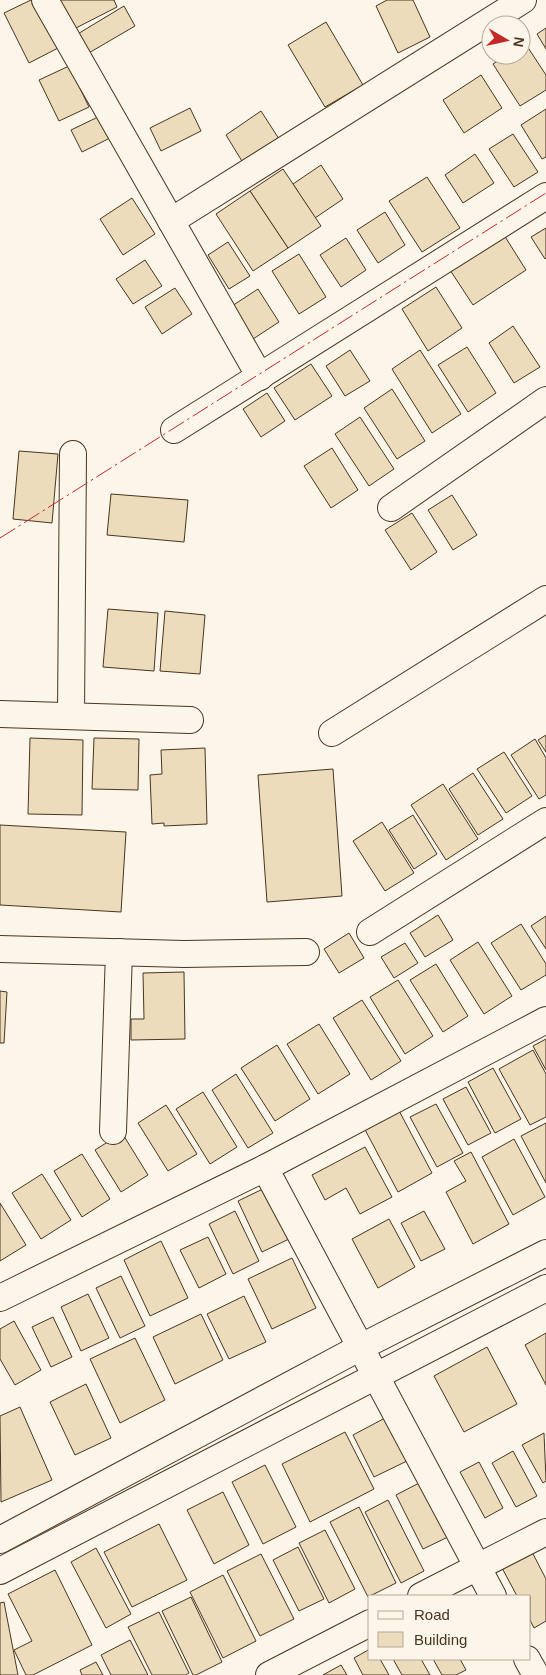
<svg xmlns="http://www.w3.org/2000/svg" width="546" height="1675" font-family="Helvetica,sans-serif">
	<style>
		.building { fill: #ecdcbc; stroke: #4a3520 }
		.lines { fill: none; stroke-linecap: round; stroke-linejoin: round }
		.minor-casing { stroke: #4a3520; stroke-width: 28 }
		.minor { stroke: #fbf6e9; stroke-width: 26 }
		.power { stroke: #c62828; stroke-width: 1; stroke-dasharray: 18 4 2.5 4; stroke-linecap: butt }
	</style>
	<rect width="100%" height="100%" fill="#fbf6e9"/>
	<!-- building -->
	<g class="building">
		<polygon points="31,0 36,0 60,47 29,63 4,13"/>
		<polygon points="57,0 114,0 117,7 72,30"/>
		<polygon points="387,0 413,0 430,37 398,53 376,6"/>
		<polygon points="124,6 135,26 87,54 76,35"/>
		<polygon points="326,22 363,85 325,107 288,45"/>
		<polygon points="546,28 546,49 537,34"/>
		<polygon points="525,43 546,75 546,90 520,106 493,64 507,55 521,55 521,46"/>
		<polygon points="69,66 89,107 59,121 39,80"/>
		<polygon points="481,75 502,108 464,133 443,100"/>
		<polygon points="190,108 201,131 161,151 150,128"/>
		<polygon points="546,109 546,157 542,159 521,125"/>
		<polygon points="261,111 281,142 245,166 226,135"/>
		<polygon points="100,116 110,138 82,152 71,130"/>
		<polygon points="513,134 538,172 514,187 489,149"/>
		<polygon points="475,154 494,183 463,203 445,175"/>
		<polygon points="321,165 343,199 315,218 293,184"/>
		<polygon points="283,169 321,226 288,248 250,191"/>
		<polygon points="427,177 460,228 422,252 389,201"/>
		<polygon points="250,191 288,248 253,271 216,214"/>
		<polygon points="132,198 155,234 123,255 100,219"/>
		<polygon points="385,212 405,245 378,263 357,230"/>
		<polygon points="546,228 546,258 545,259 531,237"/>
		<polygon points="504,235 526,270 473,305 450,270"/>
		<polygon points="346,238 366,270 341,287 320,255"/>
		<polygon points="228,242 250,276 229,289 208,255"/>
		<polygon points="299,254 326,297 299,314 272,271"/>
		<polygon points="145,260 162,286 133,304 116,279"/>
		<polygon points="436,287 462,328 428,351 402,309"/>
		<polygon points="175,288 192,314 162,334 145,307"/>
		<polygon points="258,289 279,322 253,339 232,306"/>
		<polygon points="513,326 540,367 514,383 489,343"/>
		<polygon points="467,347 496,393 468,412 438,365"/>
		<polygon points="350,350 370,381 345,396 326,366"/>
		<polygon points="420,350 461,414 432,433 392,369"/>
		<polygon points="311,364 332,396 295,420 274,388"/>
		<polygon points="392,389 425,441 397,459 364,408"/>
		<polygon points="267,393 285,421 261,437 243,409"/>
		<polygon points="360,417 394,469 369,486 335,434"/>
		<polygon points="332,448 358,490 331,508 304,466"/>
		<polygon points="19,451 58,454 52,523 13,519"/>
		<polygon points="111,494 188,500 184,542 107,535"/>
		<polygon points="452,495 477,535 453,550 428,510"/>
		<polygon points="412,513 437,552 411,570 385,530"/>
		<polygon points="108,609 158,613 154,671 103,667"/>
		<polygon points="165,611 205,615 200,674 160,671"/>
		<polygon points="546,735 546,752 538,740"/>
		<polygon points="30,738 83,740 82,815 28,814"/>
		<polygon points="94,738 139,739 138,790 92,789"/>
		<polygon points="535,739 546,758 546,795 539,799 511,755"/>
		<polygon points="205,748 207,824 164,826 164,823 152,824 150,775 162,774 161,750"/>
		<polygon points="504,752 532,796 506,813 477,769"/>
		<polygon points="333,769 342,896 267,902 258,775"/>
		<polygon points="473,773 503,819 478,835 449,789"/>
		<polygon points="443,784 478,839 446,860 411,805"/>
		<polygon points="413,815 437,854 414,869 389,830"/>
		<polygon points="382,822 414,873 385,891 353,841"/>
		<polygon points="0,825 126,832 121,912 0,905"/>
		<polygon points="438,915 453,940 425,957 410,933"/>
		<polygon points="546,916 546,949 531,926"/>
		<polygon points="521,924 546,964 546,975 521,990 491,943"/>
		<polygon points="349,933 364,958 339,973 324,949"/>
		<polygon points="478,942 512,996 484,1014 450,960"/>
		<polygon points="405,943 418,963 394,978 381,957"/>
		<polygon points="436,964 468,1016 443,1032 410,980"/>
		<polygon points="184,972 185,1039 131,1040 131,1019 144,1019 143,973"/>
		<polygon points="398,980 433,1036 405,1054 370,997"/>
		<polygon points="0,991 7,992 4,1043 0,1043"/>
		<polygon points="362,1000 401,1061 371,1080 333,1018"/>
		<polygon points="319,1024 350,1074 318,1094 287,1044"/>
		<polygon points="546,1039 546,1070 533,1046"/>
		<polygon points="277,1045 310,1099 275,1121 241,1068"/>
		<polygon points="533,1050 546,1074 546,1117 530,1125 499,1069"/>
		<polygon points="493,1068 521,1119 495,1133 468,1082"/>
		<polygon points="236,1074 273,1133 248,1148 212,1090"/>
		<polygon points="466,1087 491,1133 468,1145 443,1099"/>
		<polygon points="203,1092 237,1147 210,1164 176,1109"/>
		<polygon points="436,1104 463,1153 437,1167 410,1117"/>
		<polygon points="166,1105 197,1154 168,1171 138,1123"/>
		<polygon points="396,1105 432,1173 398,1192 362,1124"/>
		<polygon points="546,1123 546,1183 521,1136"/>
		<polygon points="122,1133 148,1175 121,1192 95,1150"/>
		<polygon points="514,1139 545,1197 513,1215 482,1157"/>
		<polygon points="365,1147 392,1197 360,1214 346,1188 325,1200 312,1175"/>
		<polygon points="471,1152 509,1224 473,1244 446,1192 466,1181 454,1161"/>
		<polygon points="82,1154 110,1199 82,1217 54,1171"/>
		<polygon points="42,1174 71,1220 41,1239 12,1193"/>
		<polygon points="267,1187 291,1238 262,1252 238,1201"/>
		<polygon points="0,1203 26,1245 0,1261"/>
		<polygon points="235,1211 259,1261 233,1274 209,1224"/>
		<polygon points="424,1211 445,1249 421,1261 401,1223"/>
		<polygon points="389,1219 415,1267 378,1288 352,1239"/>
		<polygon points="208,1237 226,1274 199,1288 180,1250"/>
		<polygon points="161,1241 188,1298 150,1316 124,1260"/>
		<polygon points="292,1258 316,1308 272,1329 248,1279"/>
		<polygon points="121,1276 145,1326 120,1338 96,1288"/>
		<polygon points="88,1294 109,1338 81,1351 61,1307"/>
		<polygon points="244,1296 266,1342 229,1359 207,1314"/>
		<polygon points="201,1314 223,1360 175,1384 153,1337"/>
		<polygon points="53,1317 72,1357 51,1367 32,1327"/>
		<polygon points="14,1321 41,1370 15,1385 0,1359 0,1329"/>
		<polygon points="546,1333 546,1385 525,1345"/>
		<polygon points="135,1338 165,1400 120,1423 90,1359"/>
		<polygon points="487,1347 517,1404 464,1432 434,1376"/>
		<polygon points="86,1384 111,1438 75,1455 50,1402"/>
		<polygon points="20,1407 52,1480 1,1502 0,1416"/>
		<polygon points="385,1418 407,1461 374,1477 353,1435"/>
		<polygon points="345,1432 374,1489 310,1522 282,1464"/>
		<polygon points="544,1433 546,1481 543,1483 522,1445"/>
		<polygon points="513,1451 537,1496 516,1507 492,1463"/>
		<polygon points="479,1462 503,1508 485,1518 460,1472"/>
		<polygon points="265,1465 296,1527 263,1544 232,1482"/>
		<polygon points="421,1482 448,1537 423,1549 396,1495"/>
		<polygon points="223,1492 249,1545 214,1564 187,1510"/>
		<polygon points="388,1500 424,1571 401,1583 365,1512"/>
		<polygon points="359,1507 396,1583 368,1597 330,1522"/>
		<polygon points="159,1524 187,1580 132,1607 104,1552"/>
		<polygon points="325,1530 355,1589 329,1603 299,1543"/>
		<polygon points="298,1547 324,1599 299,1611 273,1560"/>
		<polygon points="96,1548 131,1614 106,1628 71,1562"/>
		<polygon points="531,1550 546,1579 546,1621 534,1628 530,1620 530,1596 517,1596 501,1566"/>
		<polygon points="261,1554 294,1619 260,1636 227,1571"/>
		<polygon points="55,1570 92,1645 33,1675 26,1675 14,1650 32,1641 8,1594"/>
		<polygon points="223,1575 256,1641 223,1658 190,1592"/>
		<polygon points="191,1597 222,1662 196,1675 193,1675 162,1611"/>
		<polygon points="4,1602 18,1675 0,1675 0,1603"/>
		<polygon points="159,1612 189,1673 186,1675 152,1675 128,1627"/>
		<polygon points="130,1640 148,1675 111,1675 101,1655"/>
		<polygon points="370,1649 370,1659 380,1659 389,1675 363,1675 354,1658"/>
		<polygon points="393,1659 421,1659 430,1675 402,1675"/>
		<polygon points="433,1659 460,1659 466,1670 456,1675 442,1675"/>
		<polygon points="96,1662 103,1675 82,1675 80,1670"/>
		<polygon points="341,1665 347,1675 323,1675"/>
	</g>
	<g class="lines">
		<!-- minor casing -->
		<g class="minor-casing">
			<g id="minor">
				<polyline points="45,0 260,377"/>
				<polyline points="171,221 523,0"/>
				<polyline points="174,430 546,196"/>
				<polyline points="391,508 546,400"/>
				<polyline points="0,714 190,720"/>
				<polyline points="71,716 73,454"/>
				<polyline points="332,733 546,599"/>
				<polyline points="370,932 546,821"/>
				<polyline points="0,949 184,954 306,952"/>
				<polyline points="113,1131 119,952"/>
				<polyline points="265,1168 493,1596"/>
				<polyline points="0,1298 265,1168 546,1020"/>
				<polyline points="0,1540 361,1347 546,1253"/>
				<polyline points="0,1571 546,1288"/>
				<polyline points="421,1596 546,1532"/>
				<polyline points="527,1659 536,1675"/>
				<polyline points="269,1675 370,1623"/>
			</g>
		</g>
		<!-- minor -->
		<use href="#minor" class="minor"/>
		<!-- power -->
		<polyline class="power" points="0,538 546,193"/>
	</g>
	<!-- legend -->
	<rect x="368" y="1595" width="162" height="65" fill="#fbf6e9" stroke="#b4a999"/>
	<rect x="378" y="1611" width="25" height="8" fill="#fbf6e9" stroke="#b4a999"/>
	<text x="414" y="1620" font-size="15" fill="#4a3520">Road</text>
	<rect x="378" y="1632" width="25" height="15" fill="#ecdcbc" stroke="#b4a999"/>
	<text x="414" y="1645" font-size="15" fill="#4a3520">Building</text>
	<!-- north arrow -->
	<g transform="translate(506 40) rotate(99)"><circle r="24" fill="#fbf6e9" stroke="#b4a999"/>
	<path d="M0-4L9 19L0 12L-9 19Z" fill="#c62828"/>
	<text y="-8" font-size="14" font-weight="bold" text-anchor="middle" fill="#4a3520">N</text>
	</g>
</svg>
